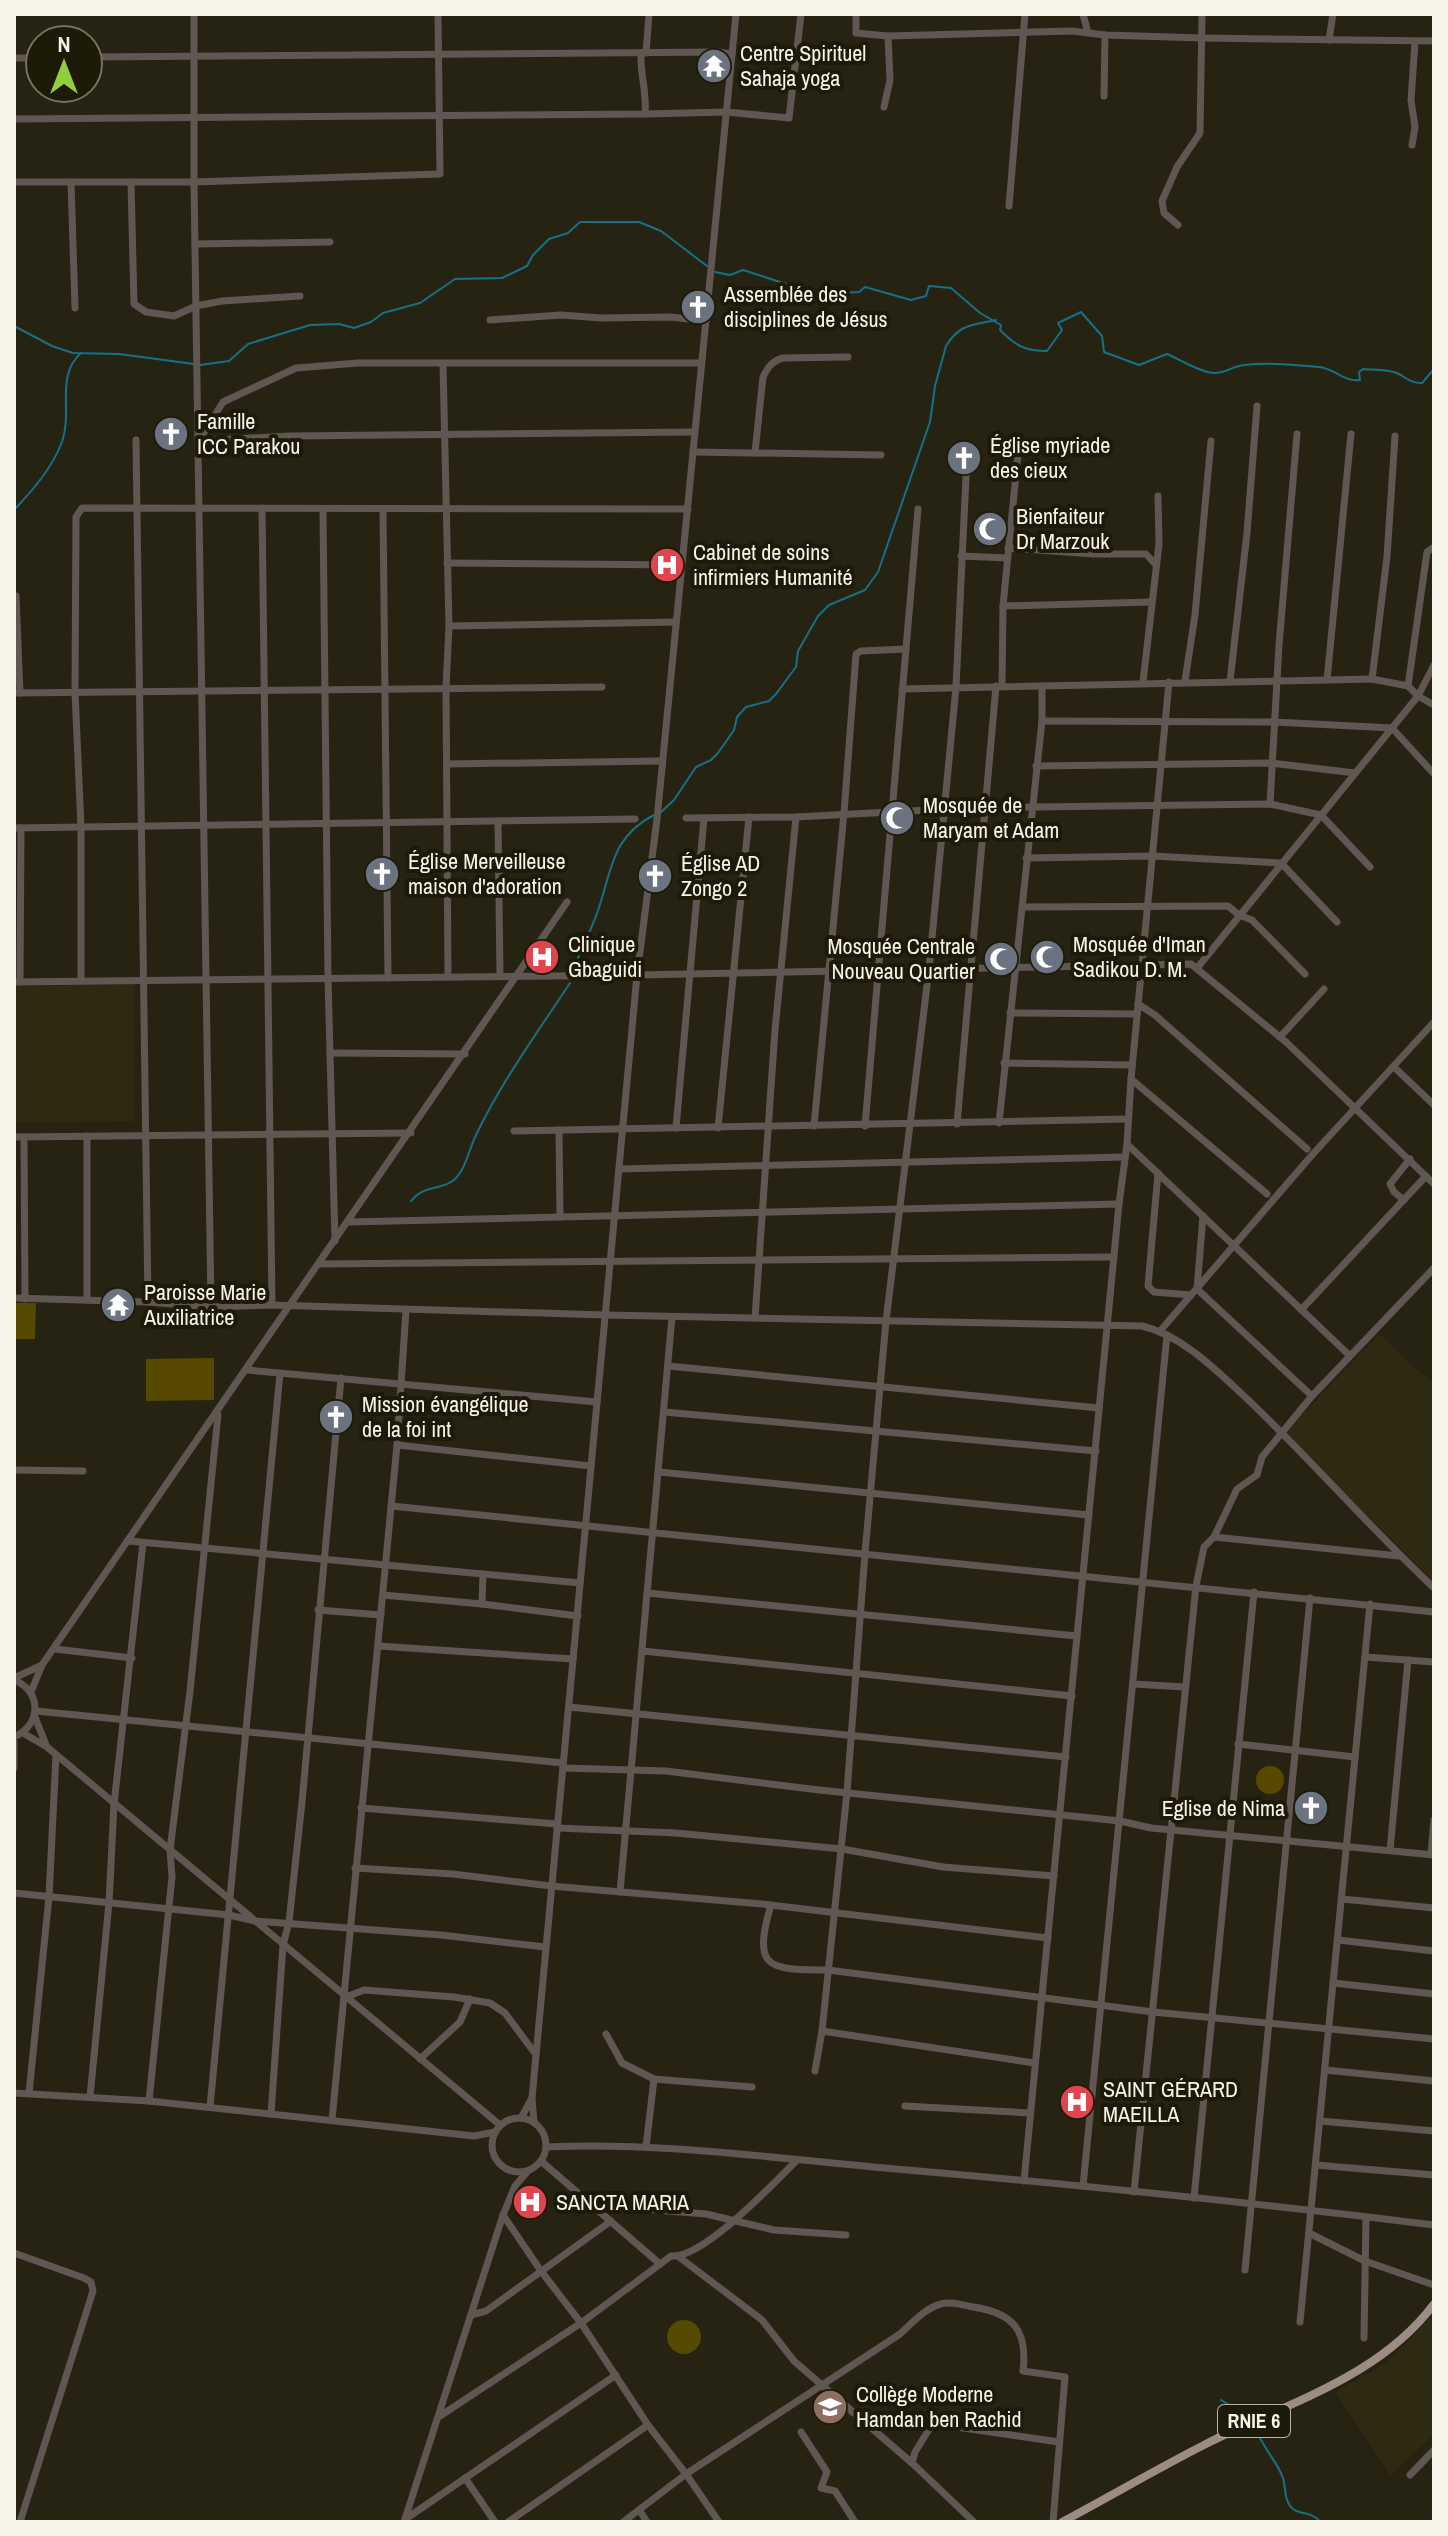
<svg xmlns="http://www.w3.org/2000/svg" width="1448" height="2536" font-family="'Archivo Narrow',sans-serif">
	<style>
		.built { fill: #2e2911 }
		.green { fill: #564a00 }
		.lines { fill: none; stroke-linecap: round; stroke-linejoin: round }
		.stream { stroke: #167187; stroke-width: 2 }
		.minor { stroke: #605753; stroke-width: 7 }
		.major { stroke: #9e8b83; stroke-width: 8 }
		.labels { text-anchor: middle; stroke-width: 8; stroke-linejoin: round; paint-order: stroke }
		.shield { fill: #1d1a08; stroke: #b6b3a6; stroke-width: 2 }
		.shield-label { font-size: 20px; font-weight: bold; fill: #f7f5ea }
		.poi-label { font-size: 22px; fill: #f7f5ea; stroke: #1d1a08; text-anchor: start }
	</style>
	<rect width="100%" height="100%" fill="#272312"/>
	<!-- built -->
	<g class="built">
		<polygon points="134,984 134,1121 14,1122 14,986"/>
		<polygon points="1379,1334 1418,1371 1434,1381 1434,1583 1286,1432"/>
		<polygon points="1430,2318 1434,2322 1434,2434 1391,2476 1335,2392 1388,2362"/>
	</g>
	<!-- green -->
	<g class="green">
		<polygon points="14,1303 36,1303 35,1339 14,1339"/>
		<polygon points="214,1358 214,1400 146,1401 146,1359"/>
		<circle cx="1270" cy="1780" r="14"/>
		<circle cx="684" cy="2337" r="17"/>
	</g>
	<g class="lines">
		<!-- stream -->
		<g class="stream">
			<path d="M715 272 730 275 743 270 817 294 859 292 865 287 911 300 926 296 929 286 951 288 980 313 1001 325 1000 330C1016 346 1025 351 1047 351L1062 330 1058 323 1081 312 1102 336 1104 352 1139 365 1167 354C1181 360 1199 372 1214 373 1224 374 1233 366 1244 365 1268 362 1295 365 1319 367 1334 368 1343 382 1360 380L1359 372 1363 369C1373 370 1387 369 1397 373 1407 378 1410 383 1422 383L1434 369"/>
			<polyline points="14,326 52,346 73,353 119,354 194,364"/>
			<polyline points="200,365 229,361 248,344 310,325 339,324 354,328 371,322 383,313 420,303 455,279 502,278 527,266 533,255 549,239 568,233 580,222 639,222 661,231 707,266"/>
			<path d="M14 510C33 490 52 468 62 442 73 411 55 376 81 353"/>
			<path d="M660 813 674 800 696 767 711 760 718 753 734 730 737 717 746 707 769 701 776 694 796 667 798 651 818 616 829 605 865 590 878 572 930 422 935 386 946 346C959 324 973 325 996 320"/>
			<path d="M573 969C581 951 589 934 596 916 612 874 609 838 654 815"/>
			<path d="M411 1201C425 1184 440 1191 454 1180 466 1169 469 1149 476 1135 502 1081 537 1033 570 983"/>
			<polyline points="1221,2400 1249,2417"/>
			<path d="M1255 2427C1262 2447 1277 2461 1283 2478 1286 2488 1284 2502 1293 2509 1300 2515 1309 2510 1321 2522"/>
		</g>
		<!-- minor -->
		<g class="minor">
			<polyline points="194,14 194,182 211,1307"/>
			<polyline points="856,14 856,33 888,36 1072,31 1105,35 1202,38 1434,41"/>
			<polyline points="1083,14 1088,33"/>
			<polyline points="1329,40 1333,14"/>
			<polyline points="646,53 649,14"/>
			<polyline points="88,57 718,52 732,54"/>
			<polyline points="14,58 40,58"/>
			<polyline points="1104,96 1105,35"/>
			<polyline points="884,107 890,80 888,36"/>
			<polyline points="645,114 726,112 789,118 801,14"/>
			<path d="M14 119 645 114C647 90 640 76 641 53"/>
			<polyline points="1412,145 1415,127 1411,100 1415,42"/>
			<polyline points="14,182 194,182 440,174 438,14"/>
			<polyline points="71,182 75,308"/>
			<polyline points="131,182 134,304 146,312 174,316 196,306 222,301 300,296"/>
			<polyline points="1009,206 1025,14"/>
			<polyline points="1178,225 1164,213 1162,201 1177,167 1200,133 1202,14"/>
			<polyline points="195,244 330,242"/>
			<polyline points="490,320 561,315 601,318 670,317 706,321"/>
			<polyline points="443,364 449,626 446,688 448,977"/>
			<polyline points="200,439 223,402 296,368 358,363 701,363"/>
			<polyline points="136,440 148,1302"/>
			<polyline points="199,441 290,436 695,432"/>
			<polyline points="693,452 881,455"/>
			<path d="M755 452 763 377C768 367 772 361 783 358L848 357"/>
			<polyline points="262,508 272,1305"/>
			<polyline points="323,509 328,978 335,1241"/>
			<polyline points="383,509 388,978"/>
			<polyline points="1008,548 1094,554 1146,554 1156,565"/>
			<polyline points="961,556 1007,558"/>
			<polyline points="447,563 681,565"/>
			<polyline points="16,596 20,693"/>
			<polyline points="1003,606 1151,602"/>
			<polyline points="449,626 676,622"/>
			<polyline points="1372,679 1387,557 1395,436"/>
			<polyline points="1327,680 1351,434"/>
			<polyline points="1185,681 1195,615 1211,441"/>
			<polyline points="1230,681 1247,533 1257,406"/>
			<polyline points="1143,682 1159,544 1158,496"/>
			<polyline points="1002,686 1003,606 1018,454"/>
			<polyline points="1408,686 1427,552 1434,547"/>
			<polyline points="902,689 1372,679 1408,686 1418,696 1434,705"/>
			<polyline points="14,693 602,687"/>
			<polyline points="1042,721 1274,722 1392,728 1434,774"/>
			<polyline points="447,764 660,761"/>
			<polyline points="1036,766 1271,763 1355,773"/>
			<polyline points="1270,804 1279,645 1297,434"/>
			<polyline points="686,818 796,817 967,808 1270,804 1321,815 1370,867"/>
			<polyline points="498,821 500,976"/>
			<polyline points="14,828 635,819"/>
			<polyline points="1026,858 1153,856 1281,863 1337,922"/>
			<polyline points="1022,907 1228,906 1239,915 1252,920 1305,974"/>
			<polyline points="1198,967 1418,696 1434,665"/>
			<polyline points="81,981 81,827 75,692 76,517 82,508 688,509"/>
			<polyline points="14,982 637,975 1191,964 1286,1042 1434,1184"/>
			<polyline points="20,982 21,828"/>
			<polyline points="1138,1004 1155,1015 1307,1149"/>
			<polyline points="1010,1013 1137,1014"/>
			<polyline points="1280,1037 1324,989"/>
			<polyline points="330,1053 465,1054"/>
			<polyline points="1004,1063 1132,1065"/>
			<polyline points="1394,1067 1434,1105"/>
			<polyline points="1131,1079 1267,1194"/>
			<polyline points="999,1123 1042,721 1042,686"/>
			<polyline points="957,1124 996,686"/>
			<polyline points="814,1126 844,813 856,654 861,651 906,649"/>
			<polyline points="865,1126 918,509"/>
			<polyline points="676,1128 704,818"/>
			<polyline points="718,1128 749,817"/>
			<polyline points="559,1130 560,1217"/>
			<polyline points="514,1131 1128,1119"/>
			<polyline points="14,1137 411,1133"/>
			<polyline points="24,1137 25,1299"/>
			<polyline points="1127,1144 1349,1355"/>
			<polyline points="619,1169 1125,1157"/>
			<polyline points="1158,1173 1148,1286 1154,1292 1191,1295"/>
			<polyline points="1404,1200 1394,1192 1390,1184 1410,1159"/>
			<polyline points="1203,1216 1197,1289 1312,1396"/>
			<polyline points="350,1222 1119,1204"/>
			<polyline points="320,1264 1114,1257"/>
			<path d="M14 1298 148 1302 211 1307 272 1305 605 1315 1142 1326C1181 1335 1214 1368 1243 1395 1309 1457 1368 1526 1434 1588"/>
			<polyline points="87,1300 87,1136"/>
			<polyline points="1301,1310 1426,1176"/>
			<polyline points="755,1318 775,1030 796,817"/>
			<polyline points="1160,1331 1312,1155 1434,1022"/>
			<polyline points="668,1366 1099,1408"/>
			<polyline points="247,1370 597,1402"/>
			<polyline points="664,1412 1096,1451"/>
			<polyline points="397,1445 591,1466"/>
			<polyline points="14,1470 83,1471"/>
			<polyline points="659,1472 1089,1515"/>
			<polyline points="391,1506 1434,1612"/>
			<polyline points="1214,1537 1399,1556"/>
			<polyline points="129,1541 580,1583"/>
			<polyline points="647,1593 1077,1636"/>
			<polyline points="383,1595 482,1604 578,1616"/>
			<polyline points="482,1604 483,1574"/>
			<polyline points="318,1610 381,1615"/>
			<polyline points="378,1646 573,1659"/>
			<polyline points="55,1649 132,1658"/>
			<polyline points="643,1651 1072,1696"/>
			<polyline points="1365,1657 1434,1662"/>
			<polyline points="14,1678 40,1666"/>
			<path d="M14 1680C42 1691 42 1725 14 1737"/>
			<polyline points="1133,1684 1185,1687"/>
			<polyline points="31,1692 42,1665 567,902"/>
			<polyline points="569,1707 1066,1757"/>
			<polyline points="36,1711 563,1763"/>
			<polyline points="35,1717 46,1745"/>
			<polyline points="23,1733 47,1747 500,2125"/>
			<polyline points="14,1742 14,1768"/>
			<polyline points="1238,1744 1355,1757"/>
			<polyline points="563,1768 666,1771 819,1790 1120,1821 1151,1828 1434,1855"/>
			<polyline points="361,1808 557,1824"/>
			<polyline points="557,1828 676,1833 842,1849 943,1867 1054,1876"/>
			<polyline points="1390,1850 1408,1660"/>
			<polyline points="1431,1854 1434,1820"/>
			<polyline points="355,1868 453,1874 551,1886 762,1904 1048,1938"/>
			<polyline points="620,1892 672,1317"/>
			<polyline points="14,1893 229,1915 255,1921 441,1935 545,1947"/>
			<polyline points="1342,1899 1434,1908"/>
			<path d="M771 1905C751 1972 771 1969 828 1970L1153 2012 1434 2039"/>
			<polyline points="1338,1940 1434,1951"/>
			<polyline points="1333,1983 1434,1994"/>
			<polyline points="346,1997 364,1990 454,1997 490,2003 505,2013 534,2052"/>
			<polyline points="822,2031 1034,2063"/>
			<polyline points="606,2034 622,2063 654,2079 752,2087"/>
			<polyline points="420,2059 460,2022 470,1999"/>
			<polyline points="1325,2070 1434,2081"/>
			<polyline points="815,2071 822,2031 847,1792 865,1553 886,1321 929,969 956,687 967,456"/>
			<polyline points="14,2093 149,2101 474,2136 495,2132"/>
			<polyline points="29,2093 49,1897 56,1755"/>
			<polyline points="90,2097 109,1903 114,1804 143,1543"/>
			<polyline points="532,2098 637,975 657,819 736,14"/>
			<polyline points="149,2101 172,1877 170,1850 190,1691 218,1415"/>
			<polyline points="905,2106 1030,2113"/>
			<polyline points="210,2107 280,1373"/>
			<polyline points="271,2114 283,1945 289,1922 302,1802 341,1378"/>
			<circle cx="519" cy="2145" r="27"/>
			<polyline points="521,2118 532,2098 534,2122"/>
			<polyline points="332,2120 397,1445 406,1310"/>
			<polyline points="1320,2121 1434,2131"/>
			<path d="M546 2147C655 2142 764 2157 873 2167 1060 2183 1247 2202 1434 2225"/>
			<polyline points="646,2147 654,2079"/>
			<polyline points="541,2161 660,2264"/>
			<polyline points="1316,2165 1434,2175"/>
			<polyline points="1024,2181 1119,1204 1127,1144 1131,1079 1169,682"/>
			<polyline points="1083,2186 1167,1335"/>
			<polyline points="1134,2192 1196,1586 1204,1547 1214,1537 1237,1489 1257,1475 1262,1457 1312,1396 1434,1268"/>
			<polyline points="1194,2198 1254,1592"/>
			<polyline points="593,2205 706,2214 774,2230 846,2235"/>
			<polyline points="503,2215 541,2271 581,2323 648,2425 686,2474 719,2522"/>
			<polyline points="1309,2233 1365,2261 1434,2285"/>
			<polyline points="14,2253 84,2278 91,2282 93,2291 20,2522"/>
			<polyline points="679,2257 762,2320 794,2361 912,2463 974,2522"/>
			<polyline points="1245,2270 1310,1598"/>
			<polyline points="471,2315 486,2311 611,2221"/>
			<polyline points="1300,2322 1370,1604"/>
			<polyline points="1364,2338 1366,2217"/>
			<polyline points="852,2412 1059,2442"/>
			<path d="M440 2416 581 2323 671 2256C703 2259 773 2184 797 2160"/>
			<polyline points="801,2432 827,2472 821,2488 835,2491 855,2522"/>
			<polyline points="912,2463 915,2452 933,2423"/>
			<polyline points="1410,2475 1434,2450"/>
			<polyline points="465,2478 495,2522"/>
			<polyline points="640,2511 647,2522"/>
			<polyline points="407,2518 616,2375"/>
			<polyline points="404,2522 503,2215 515,2186 528,2171"/>
			<polyline points="508,2522 648,2425"/>
			<path d="M623 2522 686 2474 900 2334C912 2323 925 2308 941 2304 952 2301 962 2305 973 2307 1013 2313 1028 2330 1023 2371L1065 2377 1053 2522"/>
		</g>
		<!-- major -->
		<path class="major" d="M1062 2522C1109 2497 1155 2470 1202 2446 1282 2404 1377 2380 1434 2304"/>
	</g>
	<!-- icons -->
	<defs>
		<g id="temple-disc" transform="scale(1.8)"><circle r="9.5" fill="#6b7280" stroke="#1d1a08"/><path d="M0-6L5-2H3V0L6.5 2.5H4V6H1.5V3h-3V6H-4V2.5H-6.5L-3 0V-2H-5Z" fill="#fff"/></g>
		<g id="church-disc" transform="scale(1.8)"><circle r="9.5" fill="#6b7280" stroke="#1d1a08"/><path d="M-1.2-6h2.4v3.5h3.3v2.4h-3.3V6h-2.4V-.1h-3.3v-2.4h3.3Z" fill="#fff"/></g>
		<g id="mosque-disc" transform="scale(1.8)"><circle r="9.5" fill="#6b7280" stroke="#1d1a08"/><path d="M3.5-4.9A6 6 0 1 0 3.5 4.9A5 5 0 1 1 3.5-4.9Z" fill="#fff"/></g>
		<g id="hospital-disc" transform="scale(1.8)"><circle r="9.5" fill="#e0444e" stroke="#1d1a08"/><path d="M-5-5h3v3.5h4V-5h3V5h-3V1.5h-4V5h-3Z" fill="#fff"/></g>
		<g id="university-disc" transform="scale(1.8)"><circle r="9.5" fill="#8d6e63" stroke="#1d1a08"/><path d="M0-5L7-2L0 1L-7-2ZM-4 1L0 2.5L4 1V4Q0 6-4 4Z" fill="#fff"/></g>
	</defs>
	<g fill-rule="evenodd">
		<use href="#temple-disc" x="714" y="66"/>
		<use href="#church-disc" x="698" y="307"/>
		<use href="#church-disc" x="171" y="434"/>
		<use href="#church-disc" x="964" y="458"/>
		<use href="#mosque-disc" x="990" y="529"/>
		<use href="#hospital-disc" x="667" y="565"/>
		<use href="#mosque-disc" x="897" y="818"/>
		<use href="#church-disc" x="382" y="874"/>
		<use href="#church-disc" x="655" y="876"/>
		<use href="#hospital-disc" x="542" y="957"/>
		<use href="#mosque-disc" x="1047" y="957"/>
		<use href="#mosque-disc" x="1001" y="959"/>
		<use href="#temple-disc" x="118" y="1305"/>
		<use href="#church-disc" x="336" y="1417"/>
		<use href="#church-disc" x="1311" y="1808"/>
		<use href="#hospital-disc" x="1077" y="2102"/>
		<use href="#hospital-disc" x="530" y="2202"/>
		<use href="#university-disc" x="830" y="2407"/>
	</g>
	<g class="labels">
		<!-- shield labels -->
		<rect class="shield" x="1218" y="2405" width="72" height="32" rx="6"/>
		<g class="shield-label">
			<text x="1254" y="2428">RNIE 6</text>
		</g>
		<!-- poi labels -->
		<g class="poi-label">
			<text x="740" y="61">Centre Spirituel<tspan x="740" dy="25">Sahaja yoga</tspan></text>
			<text x="724" y="302">Assemblée des<tspan x="724" dy="25">disciplines de Jésus</tspan></text>
			<text x="197" y="429">Famille<tspan x="197" dy="25">ICC Parakou</tspan></text>
			<text x="990" y="453">Église myriade<tspan x="990" dy="25">des cieux</tspan></text>
			<text x="1016" y="524">Bienfaiteur<tspan x="1016" dy="25">Dr Marzouk</tspan></text>
			<text x="693" y="560">Cabinet de soins<tspan x="693" dy="25">infirmiers Humanité</tspan></text>
			<text x="923" y="813">Mosquée de<tspan x="923" dy="25">Maryam et Adam</tspan></text>
			<text x="408" y="869">Église Merveilleuse<tspan x="408" dy="25">maison d'adoration</tspan></text>
			<text x="681" y="871">Église AD<tspan x="681" dy="25">Zongo 2</tspan></text>
			<text x="568" y="952">Clinique<tspan x="568" dy="25">Gbaguidi</tspan></text>
			<text x="1073" y="952">Mosquée d'Iman<tspan x="1073" dy="25">Sadikou D. M.</tspan></text>
			<text x="975" y="954" text-anchor="end">Mosquée Centrale<tspan x="975" dy="25">Nouveau Quartier</tspan></text>
			<text x="144" y="1300">Paroisse Marie<tspan x="144" dy="25">Auxiliatrice</tspan></text>
			<text x="362" y="1412">Mission évangélique<tspan x="362" dy="25">de la foi int</tspan></text>
			<text x="1285" y="1816" text-anchor="end">Eglise de Nima</text>
			<text x="1103" y="2097">SAINT GÉRARD<tspan x="1103" dy="25">MAEILLA</tspan></text>
			<text x="556" y="2210">SANCTA MARIA</text>
			<text x="856" y="2402">Collège Moderne<tspan x="856" dy="25">Hamdan ben Rachid</tspan></text>
		</g>
	</g>
	<!-- border -->
	<rect width="1448" height="2536" fill="none" stroke="#f7f5ea" stroke-width="32"/>
	<!-- north arrow -->
	<g transform="translate(64 64)"><circle r="38" fill="#1d1a08" stroke="#747262" stroke-width="2"/>
	<path d="M0-6L14 30L0 20L-14 30Z" fill="#92cd3e"/>
	<text y="-12" font-size="22" font-weight="bold" text-anchor="middle" fill="#f7f5ea">N</text>
	</g>
</svg>
